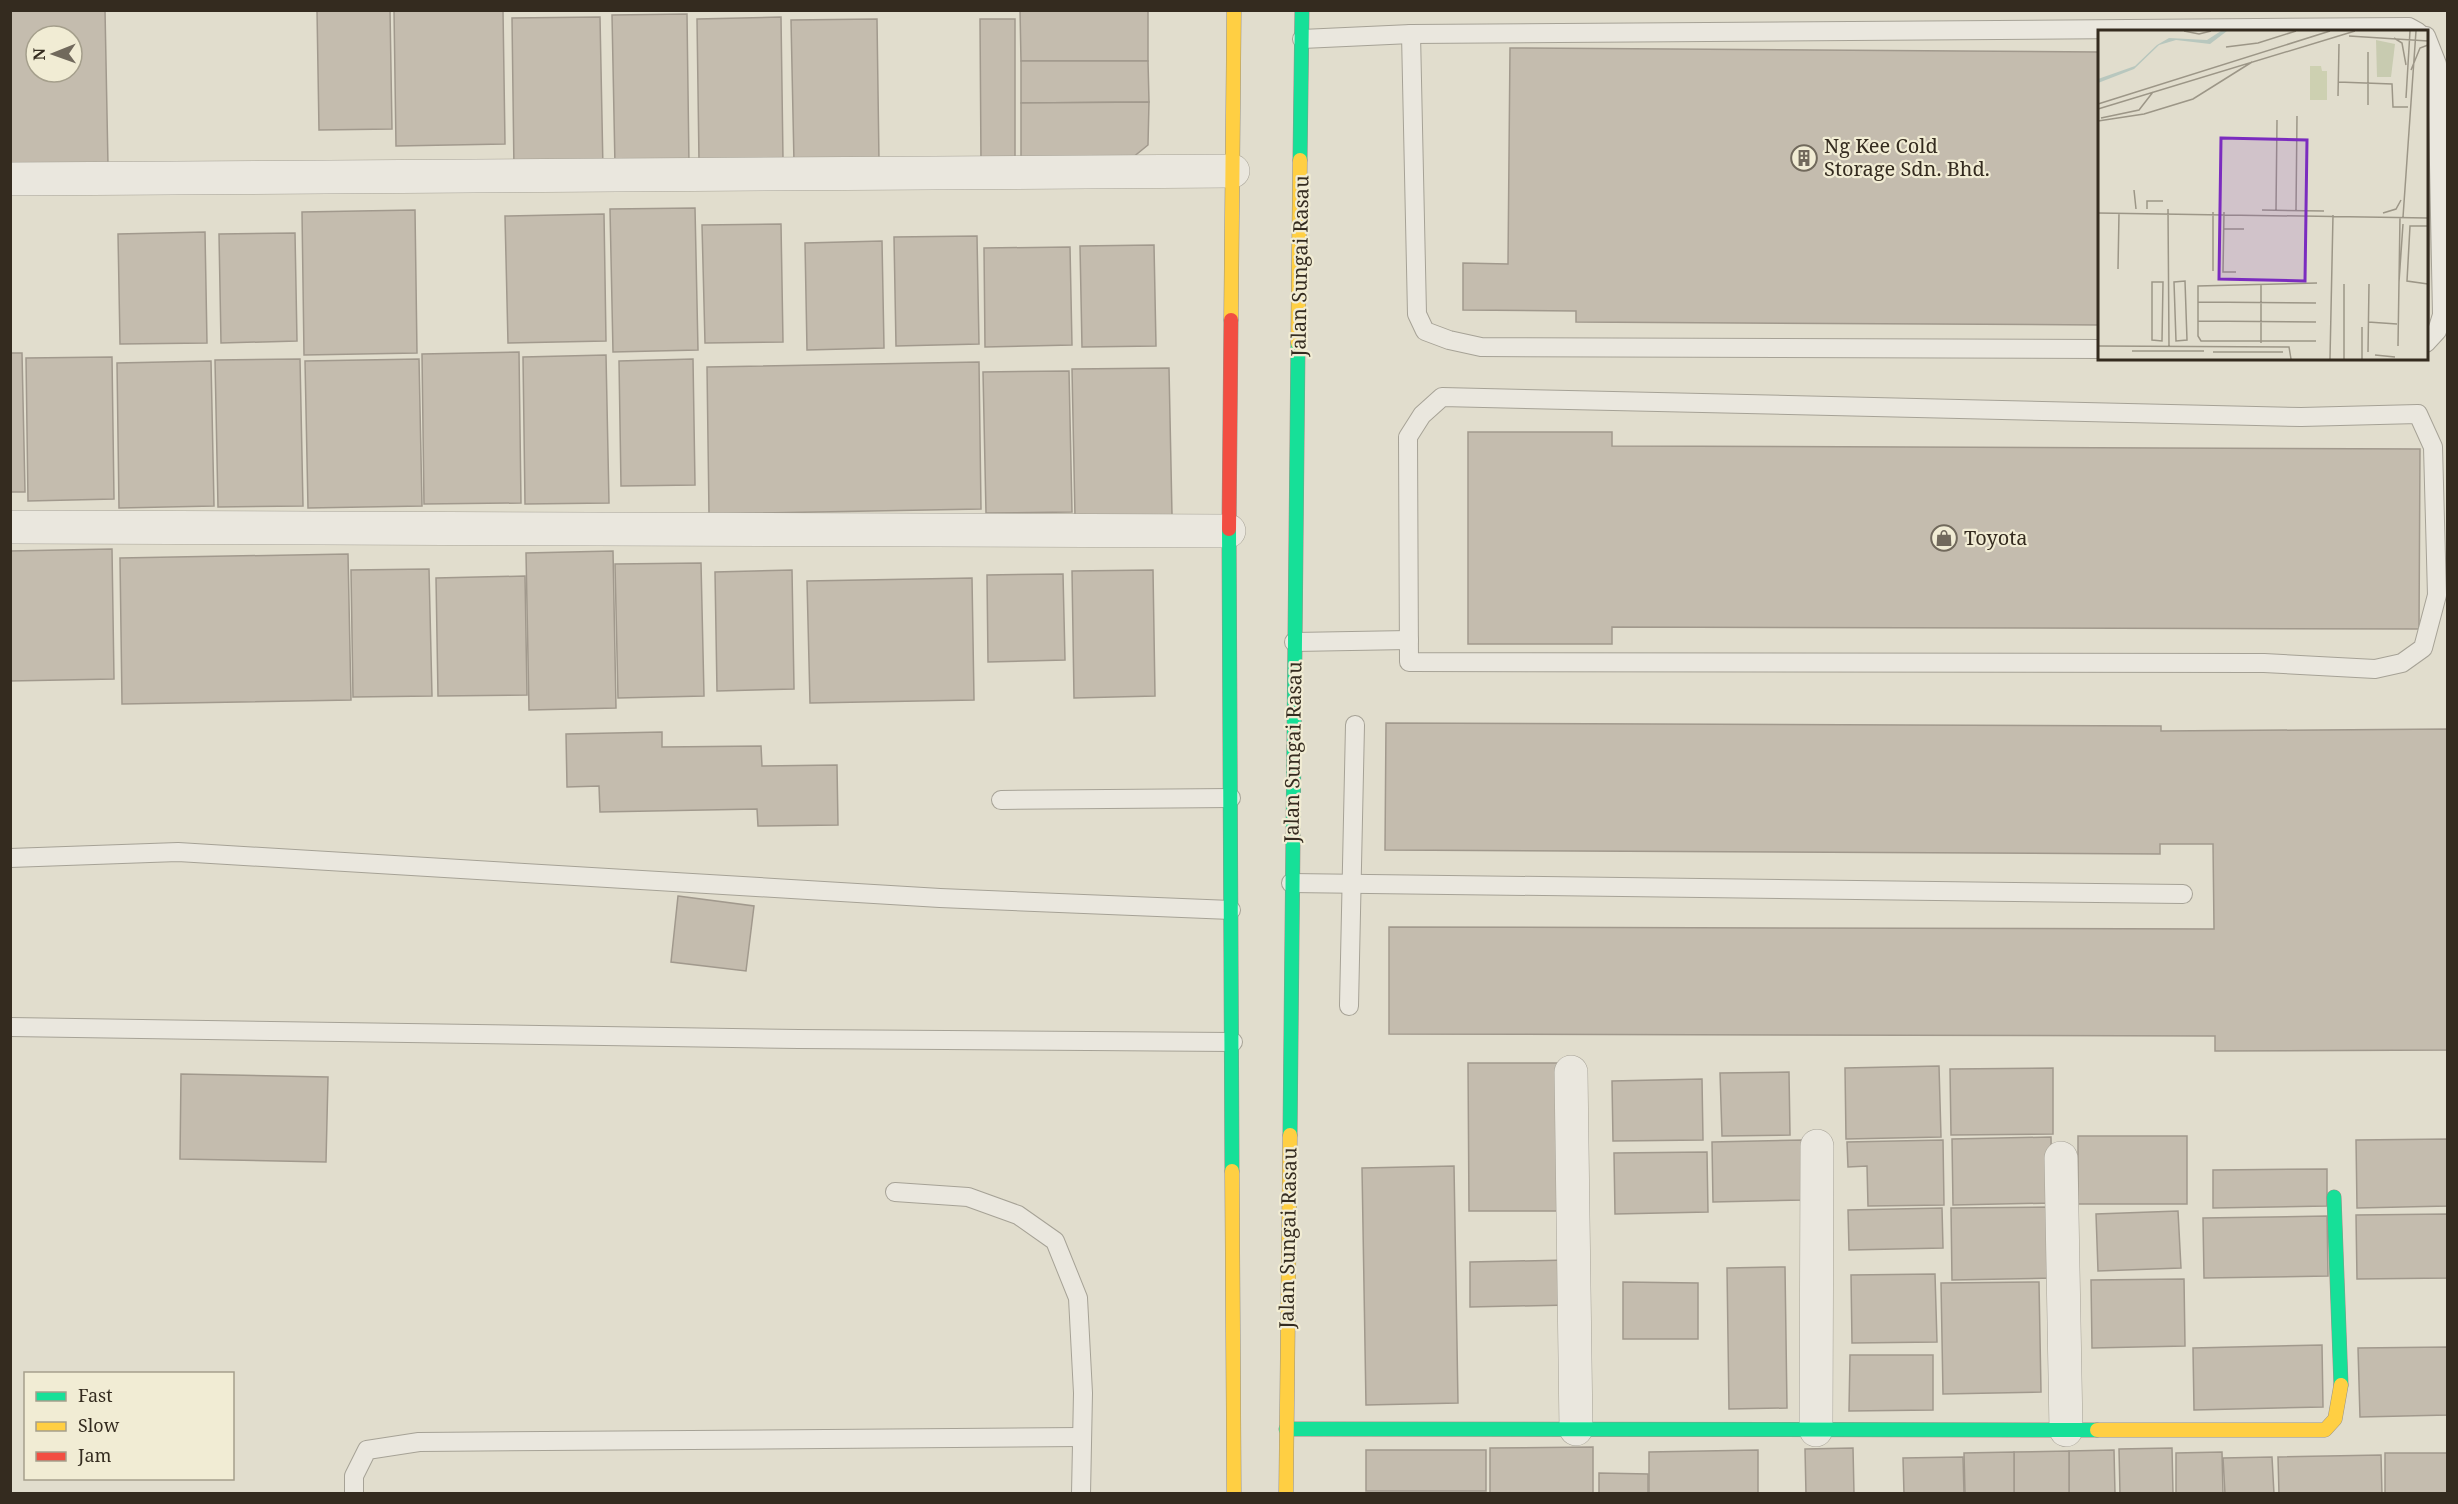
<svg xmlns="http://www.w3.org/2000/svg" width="2458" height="1504" font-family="'Noto Serif',serif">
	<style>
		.building { fill: #c4bcae; stroke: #a1998d; stroke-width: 1.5; fill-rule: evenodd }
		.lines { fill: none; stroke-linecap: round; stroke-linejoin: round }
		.lane-casing { stroke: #a6a296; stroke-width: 20 }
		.street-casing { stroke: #a6a296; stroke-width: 34 }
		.fast-casing { stroke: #969186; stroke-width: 15 }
		.slow-casing { stroke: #969186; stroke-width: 15 }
		.jam-casing { stroke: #969186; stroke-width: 15 }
		.lane { stroke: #eae7de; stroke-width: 18 }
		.street { stroke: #eae7de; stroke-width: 33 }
		.fast { stroke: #16e098; stroke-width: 14 }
		.slow { stroke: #ffcf43; stroke-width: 14 }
		.jam { stroke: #f24e42; stroke-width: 14 }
		.labels { text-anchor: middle; stroke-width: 4.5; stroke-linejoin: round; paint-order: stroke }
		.poi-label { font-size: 20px; fill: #342b1f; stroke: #f1ecd4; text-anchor: start }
		.street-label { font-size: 20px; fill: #342b1f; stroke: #f1ecd4 }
		.inset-road { fill: none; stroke: #9c9687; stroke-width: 1.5 }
		.view { fill: #7b2cbf; fill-opacity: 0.15; stroke: #7b2cbf; stroke-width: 3 }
		.inset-edge { fill: none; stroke: #342b1f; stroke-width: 3 }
	</style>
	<rect width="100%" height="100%" fill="#e1ddcd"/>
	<!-- building -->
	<g class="building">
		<path d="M10 10H105L108 165 10 166ZM36 36H72V72H36Z"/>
		<polygon points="317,10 390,10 392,129 319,130"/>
		<polygon points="394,10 503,10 505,144 396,146"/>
		<polygon points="1020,10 1148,10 1148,61 1021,61"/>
		<polygon points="687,14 689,165 615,166 612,15"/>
		<polygon points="600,17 603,170 514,171 512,18"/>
		<polygon points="781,17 783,159 699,161 697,19"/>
		<polygon points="877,19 879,161 794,163 791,20"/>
		<polygon points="980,19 1015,19 1015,163 981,163"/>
		<polygon points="1510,48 2100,52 2100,325 1576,322 1576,311 1463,310 1463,263 1508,264"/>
		<polygon points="2426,54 2431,54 2429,327 2426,327"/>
		<polygon points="1021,61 1148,61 1149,102 1021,103"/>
		<polygon points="1149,102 1148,145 1132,158 1021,158 1021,103"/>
		<polygon points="695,208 698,350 613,352 610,209"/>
		<polygon points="415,210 417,353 304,355 302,212"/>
		<polygon points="604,214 606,341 508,343 505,216"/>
		<polygon points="781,224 783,342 705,343 702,225"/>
		<polygon points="205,232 207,343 120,344 118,234"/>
		<polygon points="295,233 297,341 221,343 219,234"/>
		<polygon points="977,236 979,344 896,346 894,237"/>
		<polygon points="882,241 884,348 807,350 805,243"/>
		<polygon points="1154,245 1156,346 1082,347 1080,246"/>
		<polygon points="1070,247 1072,345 985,347 984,248"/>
		<polygon points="519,352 521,503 424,504 422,354"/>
		<polygon points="10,353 22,353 25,492 10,492"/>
		<polygon points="606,355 609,503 525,504 523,357"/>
		<polygon points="112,357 114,499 28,501 26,358"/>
		<polygon points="300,359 303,506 218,507 215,360"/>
		<polygon points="419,359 422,506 308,508 305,361"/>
		<polygon points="693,359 695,485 621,486 619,361"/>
		<polygon points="211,361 214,506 119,508 117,363"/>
		<polygon points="979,362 981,509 709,514 707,367"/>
		<polygon points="1169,368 1172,515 1075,517 1072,369"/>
		<polygon points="1069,371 1072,512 986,513 983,372"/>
		<polygon points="1468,432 1612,432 1612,446 2420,449 2419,629 1612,627 1612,644 1468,644"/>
		<polygon points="112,549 114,679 10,681 10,551"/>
		<polygon points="613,551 616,708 529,710 526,553"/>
		<polygon points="348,554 351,700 122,704 120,558"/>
		<polygon points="701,563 704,696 618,698 615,564"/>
		<polygon points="429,569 432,696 353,697 351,570"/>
		<polygon points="792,570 794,689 717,691 715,572"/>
		<polygon points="1153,570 1155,696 1074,698 1072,571"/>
		<polygon points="1063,574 1065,660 988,662 987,575"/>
		<polygon points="525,576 527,695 438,696 436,578"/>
		<polygon points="972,578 974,700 810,703 807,581"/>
		<polygon points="1386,723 2161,726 2161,731 2448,729 2448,1050 2215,1051 2215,1036 1389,1034 1389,927 2214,929 2213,844 2160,844 2160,854 1385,850"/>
		<polygon points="662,732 662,747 761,746 762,766 837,765 838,825 758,826 757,809 600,812 599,786 567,787 566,734"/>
		<polygon points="678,896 754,906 746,971 671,962"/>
		<polygon points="1468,1063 1566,1063 1566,1211 1469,1211"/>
		<polygon points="1939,1066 1941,1137 1846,1139 1845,1068"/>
		<polygon points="2053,1068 2053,1134 1951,1135 1950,1069"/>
		<polygon points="1789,1072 1790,1135 1722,1136 1720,1073"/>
		<polygon points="181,1074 328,1077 326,1162 180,1159"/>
		<polygon points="1702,1079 1703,1140 1613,1141 1612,1081"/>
		<rect x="2078" y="1136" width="109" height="68"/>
		<polygon points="2051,1137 2052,1203 1953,1205 1952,1139"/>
		<polygon points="2448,1139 2448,1206 2357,1208 2356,1140"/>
		<polygon points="1803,1140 1804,1200 1713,1202 1712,1142"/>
		<polygon points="1943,1140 1944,1205 1868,1206 1867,1166 1848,1167 1847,1142"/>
		<polygon points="1707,1152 1708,1212 1615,1214 1614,1153"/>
		<polygon points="1454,1166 1458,1403 1366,1405 1362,1168"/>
		<polygon points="2327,1169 2327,1206 2213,1208 2213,1170"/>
		<polygon points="2052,1207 2053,1278 1952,1280 1951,1208"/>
		<polygon points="1942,1208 1943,1248 1849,1250 1848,1210"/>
		<polygon points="2178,1211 2181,1268 2098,1271 2096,1214"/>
		<polygon points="2448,1214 2448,1278 2357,1279 2356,1215"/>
		<polygon points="2327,1216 2328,1276 2204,1278 2203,1218"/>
		<polygon points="1568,1260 1569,1305 1470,1307 1470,1262"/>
		<polygon points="1785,1267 1787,1408 1729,1409 1727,1268"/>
		<polygon points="1935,1274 1937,1342 1852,1343 1851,1275"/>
		<polygon points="2184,1279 2185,1346 2092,1348 2091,1280"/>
		<polygon points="1623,1282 1698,1283 1698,1339 1623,1339"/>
		<polygon points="2039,1282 2041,1392 1943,1394 1941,1283"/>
		<polygon points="2322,1345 2323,1407 2194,1410 2193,1348"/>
		<polygon points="2448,1347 2448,1415 2360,1417 2358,1348"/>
		<polygon points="1850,1355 1933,1355 1933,1410 1849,1411"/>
		<polygon points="1593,1447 1593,1494 1490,1494 1490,1448"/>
		<polygon points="1853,1448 1854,1494 1806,1494 1805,1449"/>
		<polygon points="2172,1448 2173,1494 2120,1494 2119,1449"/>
		<rect x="1366" y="1450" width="120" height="41"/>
		<polygon points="1758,1450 1758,1494 1649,1494 1649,1452"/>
		<polygon points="2114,1450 2115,1494 2069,1494 2069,1451"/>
		<polygon points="2069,1451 2069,1494 2014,1494 2014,1452"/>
		<polygon points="2014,1452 2014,1494 1965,1494 1964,1453"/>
		<polygon points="2222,1452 2223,1494 2176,1494 2176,1453"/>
		<rect x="2385" y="1453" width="63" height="41"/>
		<polygon points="2381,1455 2382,1494 2279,1494 2278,1457"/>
		<polygon points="1963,1457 1964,1494 1904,1494 1903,1458"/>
		<polygon points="2272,1457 2274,1494 2225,1494 2223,1458"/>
		<polygon points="1599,1473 1648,1474 1648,1494 1599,1494"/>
	</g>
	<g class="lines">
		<!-- lane casing -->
		<g class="lane-casing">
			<g id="lane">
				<polyline points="1411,34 1417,314 1425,331 1449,340 1481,347 2100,349"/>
				<polyline points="2426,36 2437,64 2442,315 2437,331 2426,343"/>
				<polyline points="1302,39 1411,34 2409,27 2418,32"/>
				<polygon points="1442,397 2301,417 2418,414 2433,447 2437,595 2423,648 2402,663 2375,669 2264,663 1409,662 1408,437 1422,415"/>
				<polyline points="1294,642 1409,640"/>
				<polyline points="1001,800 1231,798"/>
				<polyline points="10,858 178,852 940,898 1231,910"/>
				<polyline points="1291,883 2183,894"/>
				<polyline points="1349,1006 1355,725"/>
				<polyline points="10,1027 799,1039 1233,1042"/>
				<polyline points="895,1192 968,1197 1018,1215 1055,1241 1078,1298 1083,1393 1081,1494"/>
				<polyline points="354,1494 354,1476 367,1450 419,1442 1080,1437"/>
			</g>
		</g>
		<!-- street casing -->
		<g class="street-casing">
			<g id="street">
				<polyline points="10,179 1233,171"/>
				<polyline points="10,527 1229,531"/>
				<polyline points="1571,1072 1576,1429"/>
				<polyline points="2061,1158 2066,1430"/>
				<polyline points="1816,1430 1817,1146"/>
			</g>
		</g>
		<!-- fast casing -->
		<g class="fast-casing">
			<g id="fast">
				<polyline points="1300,160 1302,10"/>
				<polyline points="1229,529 1232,1171"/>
				<polyline points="1290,1135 1298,343"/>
				<polyline points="2334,1197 2341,1385"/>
				<polyline points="1286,1429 2097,1430"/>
			</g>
		</g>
		<!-- slow casing -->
		<g class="slow-casing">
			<g id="slow">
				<polyline points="1231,320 1234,10"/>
				<polyline points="1298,343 1300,160"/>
				<polyline points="1232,1171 1234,1494"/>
				<polyline points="2097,1430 2325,1430 2335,1419 2341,1385"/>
				<polyline points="1286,1494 1290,1135"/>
			</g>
		</g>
		<!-- jam casing -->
		<g class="jam-casing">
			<polyline id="jam" points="1229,529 1231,320"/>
		</g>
		<!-- lane -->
		<use href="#lane" class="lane"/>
		<!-- street -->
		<use href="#street" class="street"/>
		<!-- fast -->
		<use href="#fast" class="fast"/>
		<!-- slow -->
		<use href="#slow" class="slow"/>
		<!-- jam -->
		<use href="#jam" class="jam"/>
	</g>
	<!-- icons -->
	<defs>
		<g id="building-ring" transform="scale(1.35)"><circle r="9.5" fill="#f1ecd4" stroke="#71695c" stroke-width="1.5"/><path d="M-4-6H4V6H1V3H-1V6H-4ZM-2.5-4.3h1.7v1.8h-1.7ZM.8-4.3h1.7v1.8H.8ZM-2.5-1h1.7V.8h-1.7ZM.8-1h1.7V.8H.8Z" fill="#71695c"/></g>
		<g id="shop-ring" transform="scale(1.35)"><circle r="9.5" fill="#f1ecd4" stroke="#71695c" stroke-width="1.5"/><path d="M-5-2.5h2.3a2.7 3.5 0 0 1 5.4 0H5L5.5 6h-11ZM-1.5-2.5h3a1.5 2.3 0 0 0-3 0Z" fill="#71695c"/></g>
	</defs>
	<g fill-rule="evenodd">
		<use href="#building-ring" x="1804" y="158"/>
		<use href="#shop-ring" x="1944" y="538"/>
	</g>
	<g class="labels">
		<!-- poi labels -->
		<g class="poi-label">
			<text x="1824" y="153">Ng Kee Cold<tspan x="1824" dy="23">Storage Sdn. Bhd.</tspan></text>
			<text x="1964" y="545">Toyota</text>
		</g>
		<!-- street labels -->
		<g class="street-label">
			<text transform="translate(1300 266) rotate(-89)" y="7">Jalan Sungai Rasau</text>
			<text transform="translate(1293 752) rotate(-89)" y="7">Jalan Sungai Rasau</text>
			<text transform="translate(1288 1238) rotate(-89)" y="7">Jalan Sungai Rasau</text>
		</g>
	</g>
	<!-- overview -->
	<g transform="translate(2098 30)">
		<rect width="330" height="330" fill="#e1ddcd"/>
		<path d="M212 36H223L224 41H229V70H212Z" fill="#cdd0b1"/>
		<path d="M278 10 297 14 293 47H279Z" fill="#c8cbb0"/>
		<path d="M123 1H129L112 14 78 10 61 15 36 39 0 53V49L37 36 59 15 71 8 109 10Z" fill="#b8c7be"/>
		<path class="inset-road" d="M86 1 101 4 113 1M251 6 330 11M296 8 304 13 308 35M128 17 160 13 198 1M313 40 322 18 330 15M240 52 294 54 295 77H310M240 66 241 14M308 68 312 1M0 74 232 1M270 75V22M0 79 257 1M3 88 41 80 55 62M0 91 46 84 95 69 154 32M36 160 38 179M49 179V171H65M70 179 71 316M164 180 226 181M178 180 179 90M198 180 199 86M126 182 125 242H138M0 183 330 188M285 183 298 179 303 170M305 187 318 1M330 196H312L309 251 330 254M126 199H146M20 239 21 183M115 241V182M87 251 89 310 78 311 76 252ZM54 252H65L64 311 54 310ZM301 252 305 194M100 272 218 273M100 291 218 292M270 292 299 294M264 297V329M218 311H103L100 306V256L219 253M163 313V254M0 316 191 317 193 329M300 316 302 187M34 321H106M115 322H185M270 322 271 254M277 325 297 327M232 329 235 185M246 329V254"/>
		<path class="view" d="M123 108 209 110 207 251 121 249Z"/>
		<rect width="330" height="330" class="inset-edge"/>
	</g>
	<!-- border -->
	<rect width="2458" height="1504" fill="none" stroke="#342b1f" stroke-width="24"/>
	<!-- legend -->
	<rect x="24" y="1372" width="210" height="108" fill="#f1ecd4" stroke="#a59f8c" stroke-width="1.5"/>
	<rect x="36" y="1392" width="30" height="9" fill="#16e098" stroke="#a59f8c" stroke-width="1.5"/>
	<text x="78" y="1402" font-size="18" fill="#342b1f">Fast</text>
	<rect x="36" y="1422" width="30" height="9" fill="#ffcf43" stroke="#a59f8c" stroke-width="1.5"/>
	<text x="78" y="1432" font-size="18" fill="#342b1f">Slow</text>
	<rect x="36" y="1452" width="30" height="9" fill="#f24e42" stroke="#a59f8c" stroke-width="1.5"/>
	<text x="78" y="1462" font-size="18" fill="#342b1f">Jam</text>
	<!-- north arrow -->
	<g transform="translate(54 54) rotate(269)"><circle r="28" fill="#f1ecd4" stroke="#a59f8c" stroke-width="1.5"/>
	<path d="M0-4.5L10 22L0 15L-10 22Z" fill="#71695c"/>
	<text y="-9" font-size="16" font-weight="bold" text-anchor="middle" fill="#342b1f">N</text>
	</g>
</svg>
